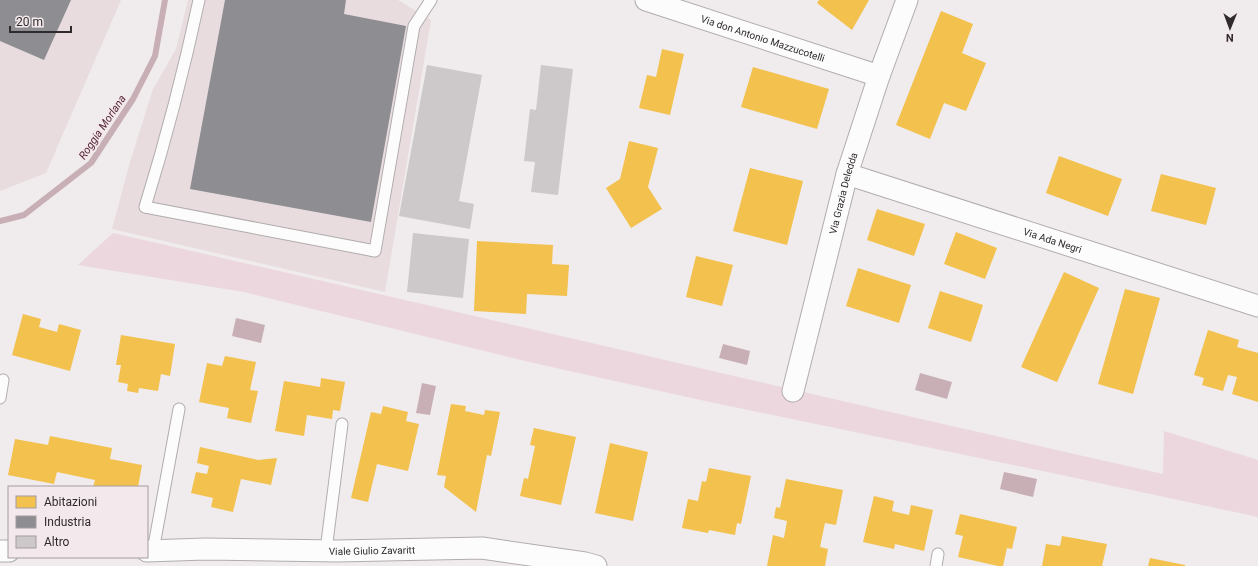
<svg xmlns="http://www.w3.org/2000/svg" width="1258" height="566" font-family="Roboto,sans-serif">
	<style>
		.built { fill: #e8dcdf }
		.green { fill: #ebd7dd }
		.water { fill: #c8afb6 }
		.homes { fill: #f2c14e }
		.industry { fill: #8d8d92 }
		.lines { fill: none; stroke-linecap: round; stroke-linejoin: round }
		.stream { stroke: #c8afb6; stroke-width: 6 }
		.building { fill: #cdc8c9 }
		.service-casing { stroke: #b1acad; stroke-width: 13 }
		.minor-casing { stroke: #b1acad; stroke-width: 23 }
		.service { stroke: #fdfcfc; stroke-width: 11 }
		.minor { stroke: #fdfcfc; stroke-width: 21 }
		.labels { text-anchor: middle; stroke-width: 4; stroke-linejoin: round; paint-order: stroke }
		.street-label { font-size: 10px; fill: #2f2b2c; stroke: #f3e8eb }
		.water-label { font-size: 11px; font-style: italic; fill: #532536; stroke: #f3e8eb }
	</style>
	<rect width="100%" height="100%" fill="#f0ebec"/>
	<!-- built -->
	<g class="built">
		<polygon points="0,0 121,0 46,173 0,191"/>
		<polygon points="188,0 398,0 431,20 385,292 112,229 130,162 153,89 176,49"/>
	</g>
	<!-- green -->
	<path class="green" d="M113 233C463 313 813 395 1163 474L1164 431 1258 460V517L1057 474 710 402 538 364 244 292 78 265Z"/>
	<!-- water -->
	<g class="water">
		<polygon points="236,318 265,325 261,343 232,336"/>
		<polygon points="723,344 750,351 747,365 719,358"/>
		<polygon points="920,373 952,382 947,399 915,390"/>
		<polygon points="422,383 436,386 430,415 416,413"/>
		<polygon points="1004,472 1037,479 1033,497 1000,489"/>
	</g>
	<!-- homes -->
	<g class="homes">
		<polygon points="819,0 869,0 852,30 817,3"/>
		<polygon points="941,11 973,24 962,53 986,63 966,111 944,103 930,139 896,125"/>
		<polygon points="662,49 684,54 670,115 639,108 647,75 656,77"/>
		<polygon points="753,67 829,89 817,129 741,107"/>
		<polygon points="629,141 658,148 648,187 662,209 631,228 606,188 620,179"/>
		<polygon points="1059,156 1122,179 1108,216 1046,193"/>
		<polygon points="750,168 803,181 787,245 733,231"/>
		<polygon points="1161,174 1216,188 1206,225 1151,211"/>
		<polygon points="877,209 925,224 914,256 867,240"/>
		<polygon points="956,232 997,248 985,279 944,264"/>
		<polygon points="477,241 553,245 552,264 569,265 567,296 527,294 526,314 474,311"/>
		<polygon points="696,256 733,265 722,306 686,297"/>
		<polygon points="858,268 911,285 899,323 846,306"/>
		<polygon points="1064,272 1099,288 1057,382 1021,367"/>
		<polygon points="1125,289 1160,298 1133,394 1098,384"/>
		<polygon points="940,291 983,305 971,342 928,328"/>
		<polygon points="23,314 41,319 39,327 57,332 59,324 81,330 70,371 12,355"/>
		<polygon points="1208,330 1239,340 1237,347 1258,353 1258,402 1232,394 1237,377 1228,375 1223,391 1202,385 1204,378 1194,375"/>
		<polygon points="121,335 175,344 170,376 161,374 158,391 139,388 138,393 127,391 128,384 118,382 121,365 116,365"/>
		<polygon points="225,356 256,362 250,390 258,391 251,423 227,418 229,408 199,402 207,363 222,366"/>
		<polygon points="321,378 345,382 340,411 333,410 332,419 307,415 304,436 275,431 284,381 320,387"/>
		<polygon points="451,404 466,406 465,411 484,415 485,410 500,412 491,456 487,455 476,512 444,487 446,476 437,475"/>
		<polygon points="383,406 408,412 406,421 419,424 408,471 377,464 368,502 351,498 371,412 381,414"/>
		<polygon points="534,428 576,437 561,505 520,496 524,478 528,479 535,446 530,445"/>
		<polygon points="50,436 112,448 110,459 142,465 138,487 93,487 95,480 57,472 54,484 8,475 15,439 48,445"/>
		<polygon points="610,443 648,452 633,521 595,513"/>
		<polygon points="200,447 258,460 277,458 271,485 241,479 233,512 211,507 213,498 191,493 196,472 207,474 209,466 197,463"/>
		<polygon points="709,468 751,476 741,524 737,523 735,535 709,530 708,533 682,528 688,499 698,501 702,481 706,482"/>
		<polygon points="786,479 843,490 836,525 825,523 820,547 828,549 825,566 767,566 773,535 784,538 787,521 774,518 776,507 780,508"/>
		<polygon points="874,496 894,501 892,511 909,515 911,505 933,510 924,551 895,544 894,549 863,542"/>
		<polygon points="960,514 1017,527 1012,549 1007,548 1003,566 998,566 958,557 963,536 955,534"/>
		<polygon points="1062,536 1107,544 1102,566 1042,566 1046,544 1060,546"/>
		<polygon points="1150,558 1185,565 1185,566 1148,566"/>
	</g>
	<!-- industry -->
	<g class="industry">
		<polygon points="0,0 71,0 44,60 0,41"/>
		<polygon points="225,0 346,0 344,14 406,26 371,222 190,189"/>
	</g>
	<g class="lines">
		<!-- stream -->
		<polyline class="stream" points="0,221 24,215 91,163 133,99 155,56 165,0"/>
	</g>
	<!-- building -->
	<g class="building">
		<polygon points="427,65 482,75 459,201 474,204 470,229 399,216"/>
		<polygon points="541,65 573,69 558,195 531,192 535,162 524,161 530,109 536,110"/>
		<polygon points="413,233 469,239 463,298 407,292"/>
	</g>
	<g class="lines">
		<!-- service casing -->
		<g class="service-casing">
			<g id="service">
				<path d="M199 0C184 70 166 139 145 207L375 251 414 26 431 0"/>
				<polyline points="0,398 3,380"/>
				<polyline points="326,550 342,424"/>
				<polyline points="153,551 179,409"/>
				<polyline points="936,566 938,554"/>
			</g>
		</g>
		<!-- minor casing -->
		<g class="minor-casing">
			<g id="minor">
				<path id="s1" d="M646 0 879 76"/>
				<path id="s2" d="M847 174 1258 306"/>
				<path id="s3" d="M793 391 847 174 879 76 907 0"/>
				<polyline points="0,551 9,551"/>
				<path id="s4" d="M147 551 205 549 337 551 482 548 585 563 596 566"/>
			</g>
		</g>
		<!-- service -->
		<use href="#service" class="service"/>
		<!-- minor -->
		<use href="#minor" class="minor"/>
	</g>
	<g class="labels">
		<!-- street labels -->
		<g class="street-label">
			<text dy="4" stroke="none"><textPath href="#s1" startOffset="123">Via don Antonio Mazzucotelli</textPath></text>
			<text dy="4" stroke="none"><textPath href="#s3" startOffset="204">Via Grazia Deledda</textPath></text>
			<text dy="4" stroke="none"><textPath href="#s2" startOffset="216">Via Ada Negri</textPath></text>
			<text dy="4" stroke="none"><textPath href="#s4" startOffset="225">Viale Giulio Zavaritt</textPath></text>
		</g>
		<!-- water labels -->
		<g class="water-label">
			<text transform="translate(102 127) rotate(-56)" y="4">Roggia Morlana</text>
		</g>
	</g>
	<!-- legend -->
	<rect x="8" y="486" width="140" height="72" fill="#f3e8eb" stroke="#a59c9f"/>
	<rect x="16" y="496" width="20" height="12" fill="#f2c14e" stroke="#a59c9f"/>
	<text x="44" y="506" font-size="12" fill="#2f2b2c">Abitazioni</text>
	<rect x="16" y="516" width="20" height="12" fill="#8d8d92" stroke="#a59c9f"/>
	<text x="44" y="526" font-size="12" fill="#2f2b2c">Industria</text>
	<rect x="16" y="536" width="20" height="12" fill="#cdc8c9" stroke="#a59c9f"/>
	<text x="44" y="546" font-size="12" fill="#2f2b2c">Altro</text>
	<!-- north arrow -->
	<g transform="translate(1230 28) rotate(181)" stroke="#f3e8eb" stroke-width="3" paint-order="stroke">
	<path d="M0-3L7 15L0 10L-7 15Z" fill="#2f2b2c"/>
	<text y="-6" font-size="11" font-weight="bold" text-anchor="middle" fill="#2f2b2c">N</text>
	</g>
	<!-- scale -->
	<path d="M10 26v6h61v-6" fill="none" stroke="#2f2b2c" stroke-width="2"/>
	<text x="16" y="26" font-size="12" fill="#2f2b2c" stroke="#f3e8eb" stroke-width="3" paint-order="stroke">20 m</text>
</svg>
